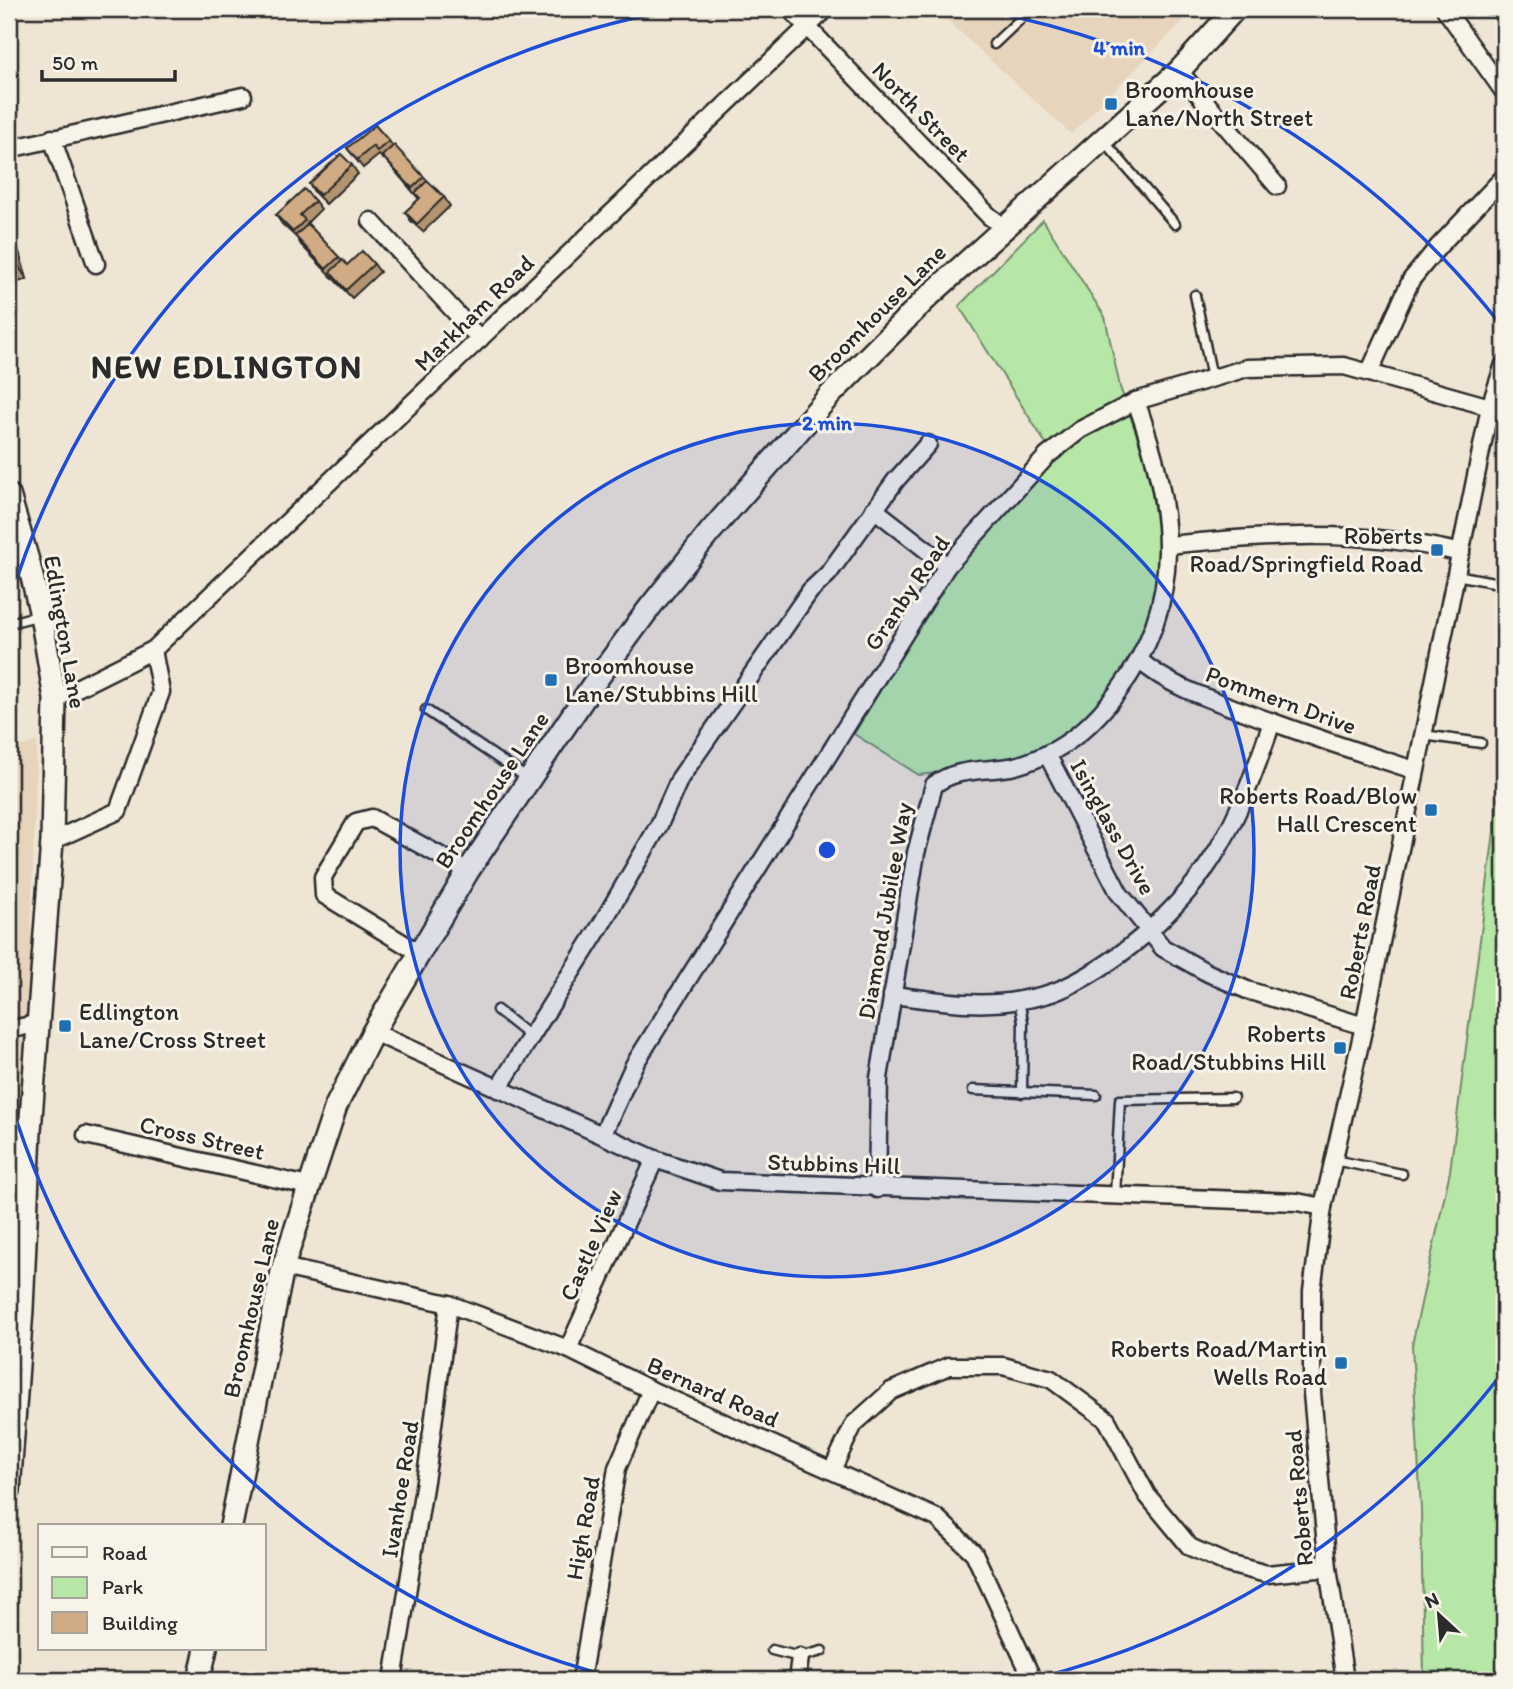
<svg xmlns="http://www.w3.org/2000/svg" width="1513" height="1689" font-family="Itim,sans-serif">
	<style>
		.built { fill: #e6d4bc }
		.green { fill: #b6e7a7; stroke: #708969; stroke-width: 2 }
		.lines { fill: none; stroke-linecap: round; stroke-linejoin: round }
		.lane-casing { stroke: #2b2b2b; stroke-width: 13 }
		.street-casing { stroke: #2b2b2b; stroke-width: 21 }
		.secondary-casing { stroke: #2b2b2b; stroke-width: 26 }
		.lane { stroke: #f7f3e8; stroke-width: 8 }
		.street { stroke: #f7f3e8; stroke-width: 16 }
		.secondary { stroke: #f7f3e8; stroke-width: 21 }
		.wall { fill: #b49371; stroke: #2b2b2b; stroke-width: 2 }
		.shaded-wall { fill: #92785c; stroke: #2b2b2b; stroke-width: 2 }
		.building { fill: #d1ab83; stroke: #2b2b2b; stroke-width: 2 }
		.ring { fill: none; stroke: #1d4ed8; stroke-width: 3.5 }
		.poi-dot { fill: #1f6fb2; stroke: #f7f3e8; stroke-width: 2.5 }
		.labels { text-anchor: middle; stroke-width: 6; stroke-linejoin: round; paint-order: stroke }
		.poi-label { font-size: 24px; fill: #2b2b2b; stroke: #f7f3e8; text-anchor: end }
		.street-label { font-size: 24px; fill: #2b2b2b; stroke: #f7f3e8 }
		.district-label { font-size: 32px; font-weight: bold; letter-spacing: 2px; fill: #2b2b2b; stroke: #f7f3e8 }
		.centre { fill: #1d4ed8; stroke: #f7f3e8; stroke-width: 3.5 }
		.ring-label { font-size: 21px; text-anchor: middle; font-weight: bold; fill: #1d4ed8; stroke: #f7f3e8; stroke-width: 6; stroke-linejoin: round; paint-order: stroke }
	</style>
	<rect width="100%" height="100%" fill="#efe5d4"/>
	<filter id="ink" filterUnits="userSpaceOnUse"><feTurbulence type="fractalNoise" baseFrequency=".0143" numOctaves="2"/><feDisplacementMap in="SourceGraphic" scale="14" xChannelSelector="R" yChannelSelector="G"/><feConvolveMatrix kernelMatrix="1 2 1 2 8 2 1 2 1" color-interpolation-filters="sRGB"/></filter>
	<g filter="url(#ink)">
		<!-- built -->
		<g class="built">
			<polygon points="935,9 1195,9 1071,134"/>
			<polygon points="37,741 25,1115 9,1120 9,751"/>
			<polygon points="9,1140 24,1145 9,1273"/>
		</g>
		<!-- green -->
		<g class="green">
			<polygon points="1043,220 1105,317 1120,387 1152,478 1164,545 1151,622 1120,678 1078,730 1025,763 919,775 854,734 952,571 1055,458 959,306"/>
			<polygon points="1504,755 1504,1680 1424,1680 1421,1510 1412,1345 1450,1171"/>
		</g>
		<g class="lines">
			<!-- lane casing -->
			<g class="lane-casing">
				<g id="lane">
					<polyline points="994,44 1031,9"/>
					<polyline points="1103,140 1175,224"/>
					<polyline points="1195,295 1212,378"/>
					<polyline points="1456,575 1504,584"/>
					<polyline points="9,623 41,615"/>
					<polyline points="426,710 527,778"/>
					<polyline points="1423,735 1481,743"/>
					<polyline points="1019,1000 1023,1022 1022,1093"/>
					<polyline points="497,1010 531,1037"/>
					<polyline points="973,1090 1096,1095"/>
					<polyline points="9,1130 30,1131"/>
					<polyline points="1334,1160 1402,1174"/>
					<polyline points="1115,1197 1120,1100 1233,1098"/>
					<polyline points="772,1650 800,1657 822,1651"/>
				</g>
			</g>
			<!-- street casing -->
			<g class="street-casing">
				<g id="street">
					<polyline points="790,9 989,216 1004,227"/>
					<polyline points="1445,9 1504,92"/>
					<polyline points="1179,71 1277,186"/>
					<polyline points="52,138 96,264"/>
					<polyline points="9,149 243,96"/>
					<polyline points="371,221 480,339"/>
					<polyline points="1369,373 1411,280 1438,247 1504,177"/>
					<polyline points="874,509 947,566"/>
					<path d="M1169 545C1267 535 1363 528 1461 553"/>
					<path d="M1139 660C1170 687 1207 698 1245 712 1301 733 1357 752 1414 770"/>
					<polyline points="55,699 153,650 826,9"/>
					<polyline points="1047,754 1119,893 1163,948 1208,973 1247,990 1364,1026"/>
					<polyline points="52,841 118,811 161,692 153,650"/>
					<polyline points="419,953 324,895 323,877 356,822 372,818 468,871"/>
					<path d="M892 995C934 1000 978 1008 1020 1000 1034 998 1052 994 1066 987 1123 960 1185 905 1218 849 1241 810 1257 766 1272 722"/>
					<polyline points="9,1030 39,1023"/>
					<polyline points="373,1032 655,1159 720,1181 1297,1202 1323,1207"/>
					<polyline points="498,1089 601,925 659,825 680,778 810,591 828,574 896,480 928,444"/>
					<polyline points="603,1134 634,1065 947,566 1047,456 1080,430 1136,401 1247,368 1344,366 1490,407"/>
					<polyline points="86,1135 308,1186"/>
					<path d="M877 1189 879 1078 916 853 934 785C955 768 984 771 1010 767 1022 765 1034 760 1045 755 1074 742 1098 718 1117 693 1188 600 1173 505 1136 401"/>
					<polyline points="283,1267 449,1304 568,1349 651,1390 937,1518 974,1553 1033,1680"/>
					<polyline points="568,1349 655,1159"/>
					<polyline points="832,1470 854,1424 891,1391 949,1366 1003,1366 1051,1379 1107,1420 1147,1495 1190,1547 1228,1564 1267,1574 1328,1568"/>
					<polyline points="393,1680 428,1462 449,1304"/>
					<polyline points="581,1680 617,1468 651,1390"/>
					<polyline points="797,1680 800,1657"/>
					<polyline points="1345,1680 1328,1568 1312,1393 1312,1291 1323,1207 1364,1026 1490,407 1504,364"/>
				</g>
			</g>
			<!-- secondary casing -->
			<g class="secondary-casing">
				<g id="secondary">
					<polyline points="9,495 29,564 41,615 55,699 52,841 30,1131 22,1309 9,1491"/>
					<polyline points="231,1526 283,1267 336,1106 373,1032 468,871 594,683 650,607 710,532 831,394 929,296 1179,71 1235,9"/>
					<polyline points="199,1680 206,1649"/>
				</g>
			</g>
			<!-- lane -->
			<use href="#lane" class="lane"/>
			<!-- street -->
			<use href="#street" class="street"/>
			<!-- secondary -->
			<use href="#secondary" class="secondary"/>
		</g>
		<!-- wall -->
		<g class="wall">
			<polygon points="389,141 393,146 444,197 450,206 423,232 411,221 405,212 419,199 384,158 383,159 379,155 363,168 347,148"/>
			<polygon points="352,165 358,174 326,204 315,193 309,184"/>
			<polygon points="315,201 321,209 307,223 308,224 342,261 347,265 374,264 380,272 352,298 301,245 297,238 282,224 276,215"/>
			<polygon points="9,227 14,235 27,279 9,285"/>
		</g>
		<!-- shaded-wall -->
		<polygon class="shaded-wall" points="9,227 14,235 27,279 19,267 9,234"/>
		<!-- building -->
		<g class="building">
			<polygon points="375,125 389,141 377,151 373,146 357,160 347,148"/>
			<polygon points="394,145 424,177 412,188 382,156"/>
			<polygon points="341,154 352,165 320,195 309,184"/>
			<polygon points="427,181 444,197 417,224 405,212 420,198 415,193"/>
			<polygon points="304,189 315,201 300,215 305,220 293,232 276,215"/>
			<polygon points="308,224 339,257 326,269 295,236"/>
			<polygon points="9,234 19,267 9,270"/>
			<polygon points="362,251 374,264 346,290 330,272 343,260 347,265"/>
		</g>
	</g>
	<!-- distance rings -->
	<circle cx="827" cy="850" r="427" fill="#1d4ed8" fill-opacity=".12"/>
	<g class="ring">
		<circle cx="827" cy="850" r="427"/>
		<path d="M1500 1376A854 854 0 0 1 1034 1679M620 1679A854 854 0 0 1 10 1100M10 600A854 854 0 0 1 679 9M975 9A854 854 0 0 1 1500 324"/>
	</g>
	<!-- markers -->
	<g class="poi-dot">
		<rect x="1104" y="97" width="14" height="14" rx="3.5"/>
		<rect x="1430" y="543" width="14" height="14" rx="3.5"/>
		<rect x="544" y="673" width="14" height="14" rx="3.5"/>
		<rect x="1424" y="803" width="14" height="14" rx="3.5"/>
		<rect x="58" y="1019" width="14" height="14" rx="3.5"/>
		<rect x="1333" y="1041" width="14" height="14" rx="3.5"/>
		<rect x="1334" y="1356" width="14" height="14" rx="3.5"/>
	</g>
	<g class="labels">
		<!-- poi labels -->
		<g class="poi-label">
			<text x="1125" y="98" text-anchor="start">Broomhouse<tspan x="1125" dy="28">Lane/North Street</tspan></text>
			<text x="1423" y="544">Roberts<tspan x="1423" dy="28">Road/Springfield Road</tspan></text>
			<text x="565" y="674" text-anchor="start">Broomhouse<tspan x="565" dy="28">Lane/Stubbins Hill</tspan></text>
			<text x="1417" y="804">Roberts Road/Blow<tspan x="1417" dy="28">Hall Crescent</tspan></text>
			<text x="79" y="1020" text-anchor="start">Edlington<tspan x="79" dy="28">Lane/Cross Street</tspan></text>
			<text x="1326" y="1042">Roberts<tspan x="1326" dy="28">Road/Stubbins Hill</tspan></text>
			<text x="1327" y="1357">Roberts Road/Martin<tspan x="1327" dy="28">Wells Road</tspan></text>
		</g>
		<!-- street labels -->
		<g class="street-label">
			<text transform="translate(921 112) rotate(46)" y="8">North Street</text>
			<text transform="translate(474 313) rotate(-44)" y="8">Markham Road</text>
			<text transform="translate(877 313) rotate(-45)" y="8">Broomhouse Lane</text>
			<text transform="translate(907 593) rotate(-56)" y="8">Granby Road</text>
			<text transform="translate(65 632) rotate(80)" y="8">Edlington Lane</text>
			<text transform="translate(1281 700) rotate(20)" y="8">Pommern Drive</text>
			<text transform="translate(492 790) rotate(-56)" y="8">Broomhouse Lane</text>
			<text transform="translate(1113 827) rotate(61)" y="8">Isinglass Drive</text>
			<text transform="translate(885 911) rotate(-80)" y="8">Diamond Jubilee Way</text>
			<text transform="translate(1360 932) rotate(-79)" y="8">Roberts Road</text>
			<text transform="translate(202 1138) rotate(13)" y="8">Cross Street</text>
			<text transform="translate(834 1164) rotate(2)" y="8">Stubbins Hill</text>
			<text transform="translate(591 1245) rotate(-66)" y="8">Castle View</text>
			<text transform="translate(251 1308) rotate(-77)" y="8">Broomhouse Lane</text>
			<text transform="translate(713 1392) rotate(24)" y="8">Bernard Road</text>
			<text transform="translate(400 1489) rotate(-81)" y="8">Ivanhoe Road</text>
			<text transform="translate(1299 1498) rotate(-95)" y="8">Roberts Road</text>
			<text transform="translate(583 1528) rotate(-80)" y="8">High Road</text>
		</g>
		<!-- district labels -->
		<g class="district-label">
			<text x="227" y="378">NEW EDLINGTON</text>
		</g>
	</g>
	<circle cx="827" cy="850" r="10" class="centre"/>
	<g class="ring-label">
		<text x="1119" y="55">4 min</text>
		<text x="827" y="430">2 min</text>
	</g>
	<!-- margin -->
	<rect width="1513" height="1689" fill="none" stroke="#f7f3e8" stroke-width="35"/>
	<rect x="18" y="18" width="1478" height="1654" fill="none" stroke="#2b2b2b" stroke-width="2.5" filter="url(#ink)"/>
	<!-- legend -->
	<rect x="38" y="1524" width="228" height="126" fill="#f7f3e8" stroke="#a5a39c" stroke-width="2"/>
	<rect x="52" y="1547" width="35" height="10" fill="#f7f3e8" stroke="#a5a39c" stroke-width="2"/>
	<text x="102" y="1560" font-size="21" fill="#2b2b2b">Road</text>
	<rect x="52" y="1577" width="35" height="21" fill="#b6e7a7" stroke="#a5a39c" stroke-width="2"/>
	<text x="102" y="1594" font-size="21" fill="#2b2b2b">Park</text>
	<rect x="52" y="1612" width="35" height="21" fill="#d1ab83" stroke="#a5a39c" stroke-width="2"/>
	<text x="102" y="1630" font-size="21" fill="#2b2b2b">Building</text>
	<!-- north arrow -->
	<g transform="translate(1439 1615) rotate(334)" stroke="#f7f3e8" stroke-width="5" paint-order="stroke">
	<path d="M0-5L12 26L0 18L-12 26Z" fill="#2b2b2b"/>
	<text y="-10" font-size="19" font-weight="bold" text-anchor="middle" fill="#2b2b2b">N</text>
	</g>
	<!-- scale -->
	<path d="M42 70v10h133v-10" fill="none" stroke="#2b2b2b" stroke-width="3.5"/>
	<text x="52" y="70" font-size="21" fill="#2b2b2b" stroke="#f7f3e8" stroke-width="5" paint-order="stroke">50 m</text>
</svg>
